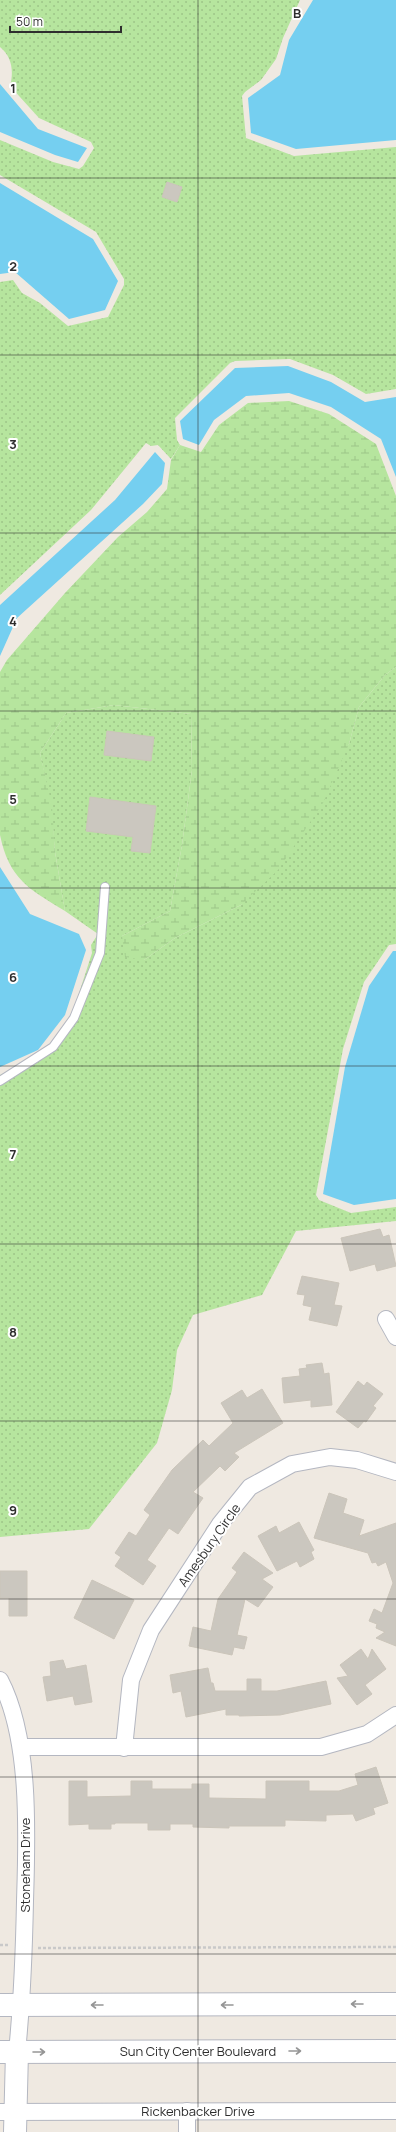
<svg xmlns="http://www.w3.org/2000/svg" width="396" height="2132" font-family="Manrope,sans-serif">
	<style>
		.grass { fill: url(#grass-dots) }
		.wetland { fill: url(#wetland-marsh) }
		.water { fill: #75cff0 }
		.building { fill: #cbc7bf; stroke: #cbc5ba }
		.lines { fill: none; stroke-linecap: round; stroke-linejoin: round }
		.lane-casing { stroke: #b4b7c1; stroke-width: 10 }
		.street-casing { stroke: #b4b7c1; stroke-width: 18 }
		.secondary-casing { stroke: #b4b7c1; stroke-width: 24 }
		.path { stroke: #c9c9c9; stroke-width: 2.5; stroke-dasharray: 3 2; stroke-linecap: butt }
		.lane { stroke: #fff; stroke-width: 8 }
		.street { stroke: #fff; stroke-width: 16 }
		.secondary { stroke: #fff; stroke-width: 22 }
		.oneway { stroke: #969696 }
		.grid { fill: none; stroke: #2e2e2e; stroke-width: 1; stroke-opacity: 0.55 }
		.labels { text-anchor: middle; stroke-width: 4; stroke-linejoin: round; paint-order: stroke }
		.street-label { font-size: 13px; fill: #2e2e2e; stroke: #fff }
		.grid-label { font-size: 13px; text-anchor: middle; font-weight: bold; fill: #2e2e2e; stroke: #fff; stroke-width: 4; stroke-linejoin: round; paint-order: stroke }
	</style>
	<defs>
		<pattern id="grass-dots" width="8" height="8" patternUnits="userSpaceOnUse"><rect width="8" height="8" fill="#b6e59e"/><path d="M2 2h.1M6 6h.1" fill="none" stroke="#9dc588" stroke-width="1.8" stroke-linecap="round"/></pattern>
		<pattern id="wetland-marsh" width="20" height="14" patternUnits="userSpaceOnUse"><rect width="20" height="14" fill="#b6e59e"/><path d="M1 5h8M5 5V1M11 12h8M15 12V8" fill="none" stroke="#9dc588"/></pattern>
	</defs>
	<rect width="100%" height="100%" fill="#efe9e1"/>
	<!-- grass -->
	<g class="grass">
		<path d="M0 0H300L283 38 276 59 261 80 245 92 242 96 246 138 294 156 396 147V389L366 394 333 375 290 359 235 361 230 363 175 418 177 440 180 445 171 459 158 445 151 446 146 443 91 510 0 595V282L13 280 22 293 40 303 68 326 108 317 124 285V279L96 232 0 175V140L53 162 79 169 83 166 94 148 91 142 39 118 10 86C14 71 12 57 0 47Z"/>
		<polygon points="396,667 396,944 389,945 364,982 343,1049 316,1195 319,1200 351,1213 396,1207 396,1221 296,1231 262,1295 193,1315 177,1350 172,1390 157,1443 89,1529 0,1537 0,1075 41,1057 71,1018 92,953 91,945 98,934 65,911 55,852 51,806 40,753 66,713 114,705 191,714 192,770 182,845 170,911 122,936 144,960 175,938 241,905 349,744 359,707 385,675"/>
	</g>
	<!-- wetland -->
	<path class="wetland" d="M289 401 329 414 376 444 396 496V667L385 675 359 707 349 744 323 803 278 870 241 905 175 938 144 960 125 957 122 936 170 911 182 845 192 770 191 714 114 705 66 713 40 753 52 806 55 852 65 911C29 889 9 879 0 835V672L7 660 65 593 118 537 147 512 167 489 171 460 180 445 201 452 219 425 248 403Z"/>
	<!-- water -->
	<g class="water">
		<polygon points="313,0 396,0 396,140 296,149 251,133 248,98 280,75 289,40"/>
		<polygon points="0,84 38,129 87,148 78,162 55,155 0,132"/>
		<polygon points="0,183 93,239 118,281 105,310 69,319 15,272 0,274"/>
		<polygon points="288,366 331,382 365,402 396,397 396,477 381,439 331,407 289,393 246,396 214,420 199,445 183,439 180,421 235,368"/>
		<polygon points="155,452 165,463 162,484 143,504 17,618 0,656 0,605 115,500"/>
		<polygon points="0,867 30,914 79,934 86,950 65,1015 38,1050 0,1067"/>
		<polygon points="393,951 396,951 396,1199 354,1205 323,1194 345,1067 369,986"/>
	</g>
	<!-- building -->
	<g class="building">
		<polygon points="167,182 182,187 177,202 162,197"/>
		<polygon points="107,731 154,737 151,761 104,755"/>
		<polygon points="90,797 156,806 150,853 131,851 133,837 86,831"/>
		<polygon points="380,1229 383,1237 389,1235 396,1266 377,1271 375,1264 350,1271 341,1238"/>
		<polygon points="302,1276 339,1283 334,1305 342,1306 337,1326 309,1320 312,1307 303,1305 305,1295 297,1294"/>
		<polygon points="322,1363 324,1374 329,1373 332,1405 311,1407 311,1400 284,1403 282,1378 300,1376 299,1369 307,1368 306,1365"/>
		<polygon points="358,1381 364,1386 367,1382 383,1394 373,1406 376,1408 366,1422 364,1421 358,1428 336,1412"/>
		<polygon points="262,1389 283,1423 234,1453 239,1457 225,1471 220,1466 193,1492 203,1498 178,1534 169,1528 147,1560 156,1566 143,1585 115,1566 121,1557 115,1553 129,1532 136,1536 150,1515 144,1510 172,1470 203,1440 209,1446 233,1423 221,1403 242,1390 247,1398"/>
		<polygon points="329,1493 347,1499 343,1513 364,1520 359,1536 396,1523 396,1646 376,1638 385,1632 376,1628 377,1624 369,1621 374,1609 382,1613 393,1583 386,1562 378,1566 376,1562 372,1563 368,1553 314,1538"/>
		<polygon points="299,1522 314,1550 311,1552 314,1559 300,1567 297,1561 277,1571 258,1536 276,1526 279,1533"/>
		<polygon points="244,1552 273,1573 262,1579 273,1587 258,1607 245,1599 237,1635 247,1637 244,1649 234,1647 232,1655 189,1646 193,1627 211,1631 218,1599 237,1572 232,1568"/>
		<polygon points="0,1571 27,1571 27,1616 9,1616 9,1598 0,1598"/>
		<polygon points="92,1580 134,1600 114,1639 74,1618"/>
		<polygon points="361,1649 368,1659 372,1649 386,1669 365,1685 372,1694 357,1705 337,1678 348,1676 340,1665"/>
		<polygon points="63,1660 66,1669 86,1665 92,1702 75,1705 73,1696 47,1701 43,1677 51,1676 50,1662"/>
		<polygon points="208,1668 211,1683 213,1683 215,1691 247,1691 247,1679 261,1679 261,1691 277,1691 326,1681 331,1704 280,1715 239,1716 239,1715 226,1715 226,1709 186,1717 181,1691 173,1693 170,1675"/>
		<polygon points="376,1767 388,1803 373,1808 375,1814 356,1821 353,1814 326,1815 326,1821 285,1820 285,1826 229,1826 229,1828 193,1827 193,1824 170,1824 170,1830 148,1830 148,1823 115,1823 115,1824 111,1824 111,1829 89,1829 89,1824 69,1825 69,1781 87,1781 87,1797 131,1796 131,1781 152,1781 152,1789 192,1789 192,1784 209,1784 209,1798 266,1799 266,1781 309,1781 309,1791 339,1791 358,1785 355,1774"/>
	</g>
	<g class="lines">
		<!-- lane casing -->
		<g class="lane-casing">
			<polyline id="lane" points="0,1081 53,1047 74,1018 100,953 105,887"/>
		</g>
		<!-- street casing -->
		<g class="street-casing">
			<g id="street">
				<polyline points="386,1319 396,1337"/>
				<path d="M0 1680C31 1739 27 1836 25 1901 24 1952 22 2002 17 2052"/>
				<polyline points="21,1747 321,1747 367,1734 396,1715"/>
				<polyline points="124,1748 131,1680 151,1630 220,1524 250,1487 292,1464 330,1457 357,1460 396,1472"/>
				<polyline points="0,2112 396,2111"/>
				<polyline points="187,2132 187,2111"/>
			</g>
		</g>
		<!-- secondary casing -->
		<g class="secondary-casing">
			<g id="secondary">
				<polyline points="0,2005 396,2004"/>
				<polyline points="0,2052 396,2051"/>
				<polyline points="15,2132 17,2052"/>
			</g>
		</g>
		<!-- path -->
		<g class="path">
			<polyline points="0,1945 9,1945"/>
			<polyline points="38,1948 396,1947"/>
		</g>
		<!-- lane -->
		<use href="#lane" class="lane"/>
		<!-- street -->
		<use href="#street" class="street"/>
		<!-- secondary -->
		<use href="#secondary" class="secondary"/>
	</g>
	<!-- one-way arrows -->
	<defs><path id="oneway-shaft" d="M-6 0H5M1.5-3L5.5 0L1.5 3" fill="none" stroke-width="1.6" stroke-linecap="round" stroke-linejoin="round"/></defs>
	<g class="oneway">
		<use href="#oneway-shaft" transform="translate(357 2004) rotate(180)"/>
		<use href="#oneway-shaft" transform="translate(97 2005) rotate(180)"/>
		<use href="#oneway-shaft" transform="translate(227 2005) rotate(180)"/>
		<use href="#oneway-shaft" transform="translate(295 2051)"/>
		<use href="#oneway-shaft" transform="translate(39 2052)"/>
	</g>
	<!-- grid -->
	<path class="grid" d="M198 0V2132M0 178H396M0 355H396M0 533H396M0 711H396M0 888H396M0 1066H396M0 1244H396M0 1421H396M0 1599H396M0 1777H396M0 1954H396"/>
	<g class="labels">
		<!-- street labels -->
		<g class="street-label">
			<text transform="translate(209 1545) rotate(-55)" y="5">Amesbury Circle</text>
			<text transform="translate(25 1865) rotate(-90)" y="5">Stoneham Drive</text>
			<text x="198" y="2056">Sun City Center Boulevard</text>
			<text x="198" y="2116">Rickenbacker Drive</text>
		</g>
	</g>
	<g class="grid-label">
		<text x="297" y="18">B</text>
		<text x="13" y="93">1</text>
		<text x="13" y="271">2</text>
		<text x="13" y="449">3</text>
		<text x="13" y="626">4</text>
		<text x="13" y="804">5</text>
		<text x="13" y="982">6</text>
		<text x="13" y="1159">7</text>
		<text x="13" y="1337">8</text>
		<text x="13" y="1515">9</text>
	</g>
	<!-- scale -->
	<path d="M10 26v6h111v-6" fill="none" stroke="#2e2e2e" stroke-width="2"/>
	<text x="16" y="26" font-size="12" fill="#2e2e2e" stroke="#ffffff" stroke-width="3" paint-order="stroke">50 m</text>
</svg>
